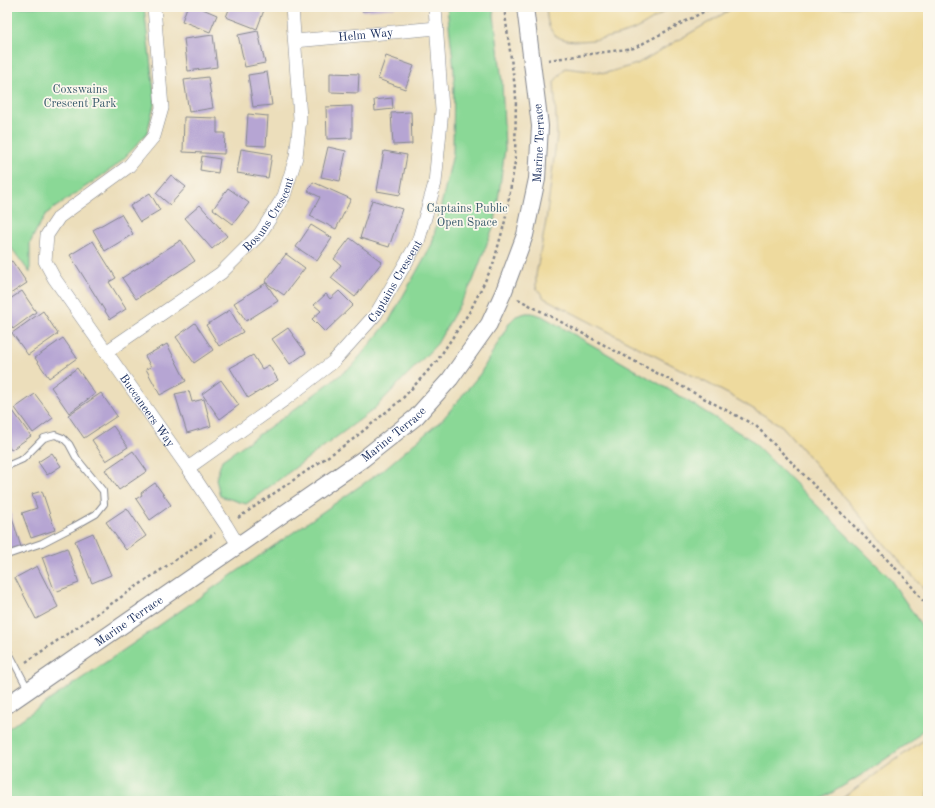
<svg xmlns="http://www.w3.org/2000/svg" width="935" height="808" font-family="'Old Standard TT',serif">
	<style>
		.green { fill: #8ad896; stroke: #52847a }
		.sand { fill: #eeda9e; stroke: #84847e }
		.building { fill: #b6a5d3 }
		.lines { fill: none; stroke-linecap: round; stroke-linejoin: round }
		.service-casing { stroke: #84868c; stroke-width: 8 }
		.minor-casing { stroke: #84868c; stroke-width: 14 }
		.tertiary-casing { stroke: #84868c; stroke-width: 18 }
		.path { stroke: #84868c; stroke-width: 2.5; stroke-dasharray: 3 3; stroke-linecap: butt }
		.service { stroke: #fff; stroke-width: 6 }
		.minor { stroke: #fff; stroke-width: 13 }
		.tertiary { stroke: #fff; stroke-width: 16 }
		.labels { text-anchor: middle; stroke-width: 3.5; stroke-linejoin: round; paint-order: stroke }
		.street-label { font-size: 12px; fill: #1b2f5e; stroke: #fbf7ec }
		.park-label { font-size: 12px; fill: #37596c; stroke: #fbf7ec }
	</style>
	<rect width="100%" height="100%" fill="#fbf7ec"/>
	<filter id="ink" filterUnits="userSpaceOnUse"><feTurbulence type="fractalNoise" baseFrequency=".025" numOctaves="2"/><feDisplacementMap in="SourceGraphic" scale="8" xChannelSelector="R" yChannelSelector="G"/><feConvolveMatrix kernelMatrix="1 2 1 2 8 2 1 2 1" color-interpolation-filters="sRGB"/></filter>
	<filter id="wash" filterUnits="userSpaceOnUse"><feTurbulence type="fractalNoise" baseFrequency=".012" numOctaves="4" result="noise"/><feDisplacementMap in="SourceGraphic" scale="16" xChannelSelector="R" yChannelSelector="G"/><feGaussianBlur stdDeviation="0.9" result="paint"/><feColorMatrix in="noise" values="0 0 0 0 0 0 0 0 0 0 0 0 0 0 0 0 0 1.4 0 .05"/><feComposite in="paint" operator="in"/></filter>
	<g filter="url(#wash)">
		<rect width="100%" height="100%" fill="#ecdebb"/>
		<!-- green -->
		<g class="green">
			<polygon points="7,7 144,7 155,101 147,133 134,148 116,166 47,213 37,229 30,243 30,273 7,242"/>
			<polygon points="447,7 493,7 502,81 505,149 495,222 473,281 437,344 373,410 246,504 220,496 216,479 222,460 287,415 352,366 389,321 432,244 453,154 454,70"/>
			<polygon points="526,313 532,313 542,316 663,386 751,440 888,576 928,635 928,725 910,742 868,771 818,801 7,801 7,729 134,643 383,470 443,419 480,374 510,322 516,316"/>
		</g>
		<!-- sand -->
		<g class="sand">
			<path d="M546 7H671C658 16 645 25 631 31 614 37 566 49 553 33 547 26 547 16 546 7Z"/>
			<polygon points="735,7 928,7 928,594 782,426 728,394 544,298 536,287 536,275 546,221 557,135 554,82 565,68 606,73 637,64"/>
			<polygon points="928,737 928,801 838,801"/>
		</g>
		<g id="blocks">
			<!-- building -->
			<g class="building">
				<polygon points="187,7 198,7 217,15 210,32 182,21"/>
				<polygon points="230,7 256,7 264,10 257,29 226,17"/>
				<polygon points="362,7 395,7 395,8 362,11"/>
				<polygon points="258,31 265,63 245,67 238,35"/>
				<polygon points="213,35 217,67 188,71 184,39"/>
				<polygon points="386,56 414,66 405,89 378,79"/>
				<polygon points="267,72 272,105 253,107 248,75"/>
				<polygon points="330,73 359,74 358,93 330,92"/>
				<polygon points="208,77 213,108 189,112 184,80"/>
				<polygon points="392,98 393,109 375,111 374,100"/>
				<polygon points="352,106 352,138 327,139 326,107"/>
				<polygon points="411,112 412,144 393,145 391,113"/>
				<polygon points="248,114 268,116 266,146 246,145"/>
				<polygon points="184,117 217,118 217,133 225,133 224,154 183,152"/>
				<polygon points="328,147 346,151 340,181 321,177"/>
				<polygon points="241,149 272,154 268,178 237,173"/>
				<polygon points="384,151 407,155 400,195 377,191"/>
				<polygon points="202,156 220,159 218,173 200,170"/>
				<polygon points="171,175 186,187 170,205 156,193"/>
				<polygon points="313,182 351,199 336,229 310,216 320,197 308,191"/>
				<polygon points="228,188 249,203 233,224 213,209"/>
				<polygon points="150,193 160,210 140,222 130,206"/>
				<polygon points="372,200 402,209 389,247 360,238"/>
				<polygon points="200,205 227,236 212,249 185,218"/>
				<polygon points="121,214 133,234 105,251 93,230"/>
				<polygon points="311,225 332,238 317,261 296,247"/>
				<polygon points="350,238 382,262 355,297 331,278 341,265 334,259"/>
				<polygon points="181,240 195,261 136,299 122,278"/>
				<polygon points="93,241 116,278 109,282 126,309 110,319 70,255"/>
				<polygon points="286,254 305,268 284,295 265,282"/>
				<polygon points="12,261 27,283 7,296 7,264"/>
				<polygon points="266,283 278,301 246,321 234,303"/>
				<polygon points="22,291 36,312 13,329 8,322 7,322 7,301"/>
				<polygon points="339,291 353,305 325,332 312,319 321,311 314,305 326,294 330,299"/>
				<polygon points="230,310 243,332 219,346 206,325"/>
				<polygon points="43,311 58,334 28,355 12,333"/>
				<polygon points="195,323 213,350 194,363 176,337"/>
				<polygon points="288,328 306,353 290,364 272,339"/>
				<polygon points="63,338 77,358 49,378 35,358"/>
				<polygon points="167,344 186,381 160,395 146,369 151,367 145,356"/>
				<polygon points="253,355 262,369 269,365 278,380 248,398 230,368"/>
				<polygon points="77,368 95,394 69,413 51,387"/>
				<polygon points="221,380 239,405 220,419 202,394"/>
				<polygon points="189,391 192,402 204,399 211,426 187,433 175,394"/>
				<polygon points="101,393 117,416 84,438 68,415"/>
				<polygon points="35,394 53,418 33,433 15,408"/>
				<polygon points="13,411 31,436 11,450 7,444 7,416"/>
				<polygon points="113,426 128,447 106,461 92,440"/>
				<polygon points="133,451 147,471 119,490 105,470"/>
				<polygon points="52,453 61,466 47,475 38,462"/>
				<polygon points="155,483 171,505 150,520 136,499 142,495 141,493"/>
				<polygon points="42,491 55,530 31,538 22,513 37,508 32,494"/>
				<polygon points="127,508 146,536 126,550 106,522"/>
				<polygon points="10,511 21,547 7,551 7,512"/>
				<polygon points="93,533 111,575 92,583 75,541"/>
				<polygon points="67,548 79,583 55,592 42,557"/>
				<polygon points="37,566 58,607 36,619 15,578"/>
			</g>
		</g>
	</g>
	<g filter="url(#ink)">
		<use href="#blocks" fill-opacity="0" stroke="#84868c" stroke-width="1"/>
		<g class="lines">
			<!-- service casing -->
			<g class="service-casing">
				<g id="service">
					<polyline points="7,466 23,459 44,438 55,435 63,438 69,444 77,459 103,491 104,504 96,514 73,527 42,543 7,555"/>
					<polyline points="7,649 28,689"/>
				</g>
			</g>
			<!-- minor casing -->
			<g class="minor-casing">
				<g id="minor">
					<path id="s1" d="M154 7 162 108 154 136 129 166 59 217 47 235 45 261 54 278 188 468 226 525 238 545"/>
					<path id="s2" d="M295 41 437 28"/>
					<path id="s3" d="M106 352 221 273 260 234 284 196 296 157 300 118 292 7"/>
					<path id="s4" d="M188 468 284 400 333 362 376 314 418 242 435 183 442 110 435 7"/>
				</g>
			</g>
			<!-- tertiary casing -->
			<g class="tertiary-casing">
				<g id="tertiary">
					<path id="s5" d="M7 705 363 459 416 417 450 379 489 324 504 291 525 235 537 179 540 126 525 7"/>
				</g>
			</g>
			<!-- path -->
			<g class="path">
				<polyline points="548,60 634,48 713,7"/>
				<polyline points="518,299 756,426 905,578 928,607"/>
				<polyline points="238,518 352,440 402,399 437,361 470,311 493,265 505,221 515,162 516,95 504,7"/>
				<polyline points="26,662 215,533"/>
			</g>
			<!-- service -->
			<use href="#service" class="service"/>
			<!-- minor -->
			<use href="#minor" class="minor"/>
			<!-- tertiary -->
			<use href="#tertiary" class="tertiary"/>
		</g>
	</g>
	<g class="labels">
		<!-- street labels -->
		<g class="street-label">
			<text dy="4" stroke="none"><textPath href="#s2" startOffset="71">Helm Way</textPath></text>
			<text dy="4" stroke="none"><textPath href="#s5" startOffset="808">Marine Terrace</textPath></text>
			<text dy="4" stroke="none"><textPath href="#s3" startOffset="216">Bosuns Crescent</textPath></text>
			<text dy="4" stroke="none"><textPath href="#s4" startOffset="282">Captains Crescent</textPath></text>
			<text dy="4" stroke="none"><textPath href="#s1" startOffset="485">Buccaneers Way</textPath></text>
			<text dy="4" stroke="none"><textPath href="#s5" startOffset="472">Marine Terrace</textPath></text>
			<text dy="4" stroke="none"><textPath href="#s5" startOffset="148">Marine Terrace</textPath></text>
		</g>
		<!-- park labels -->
		<g class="park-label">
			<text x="80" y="93">Coxswains<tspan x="80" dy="14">Crescent Park</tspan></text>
			<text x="467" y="212">Captains Public<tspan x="467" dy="14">Open Space</tspan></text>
		</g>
	</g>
	<!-- margin -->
	<rect width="935" height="808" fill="none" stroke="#fbf7ec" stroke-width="24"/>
</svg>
